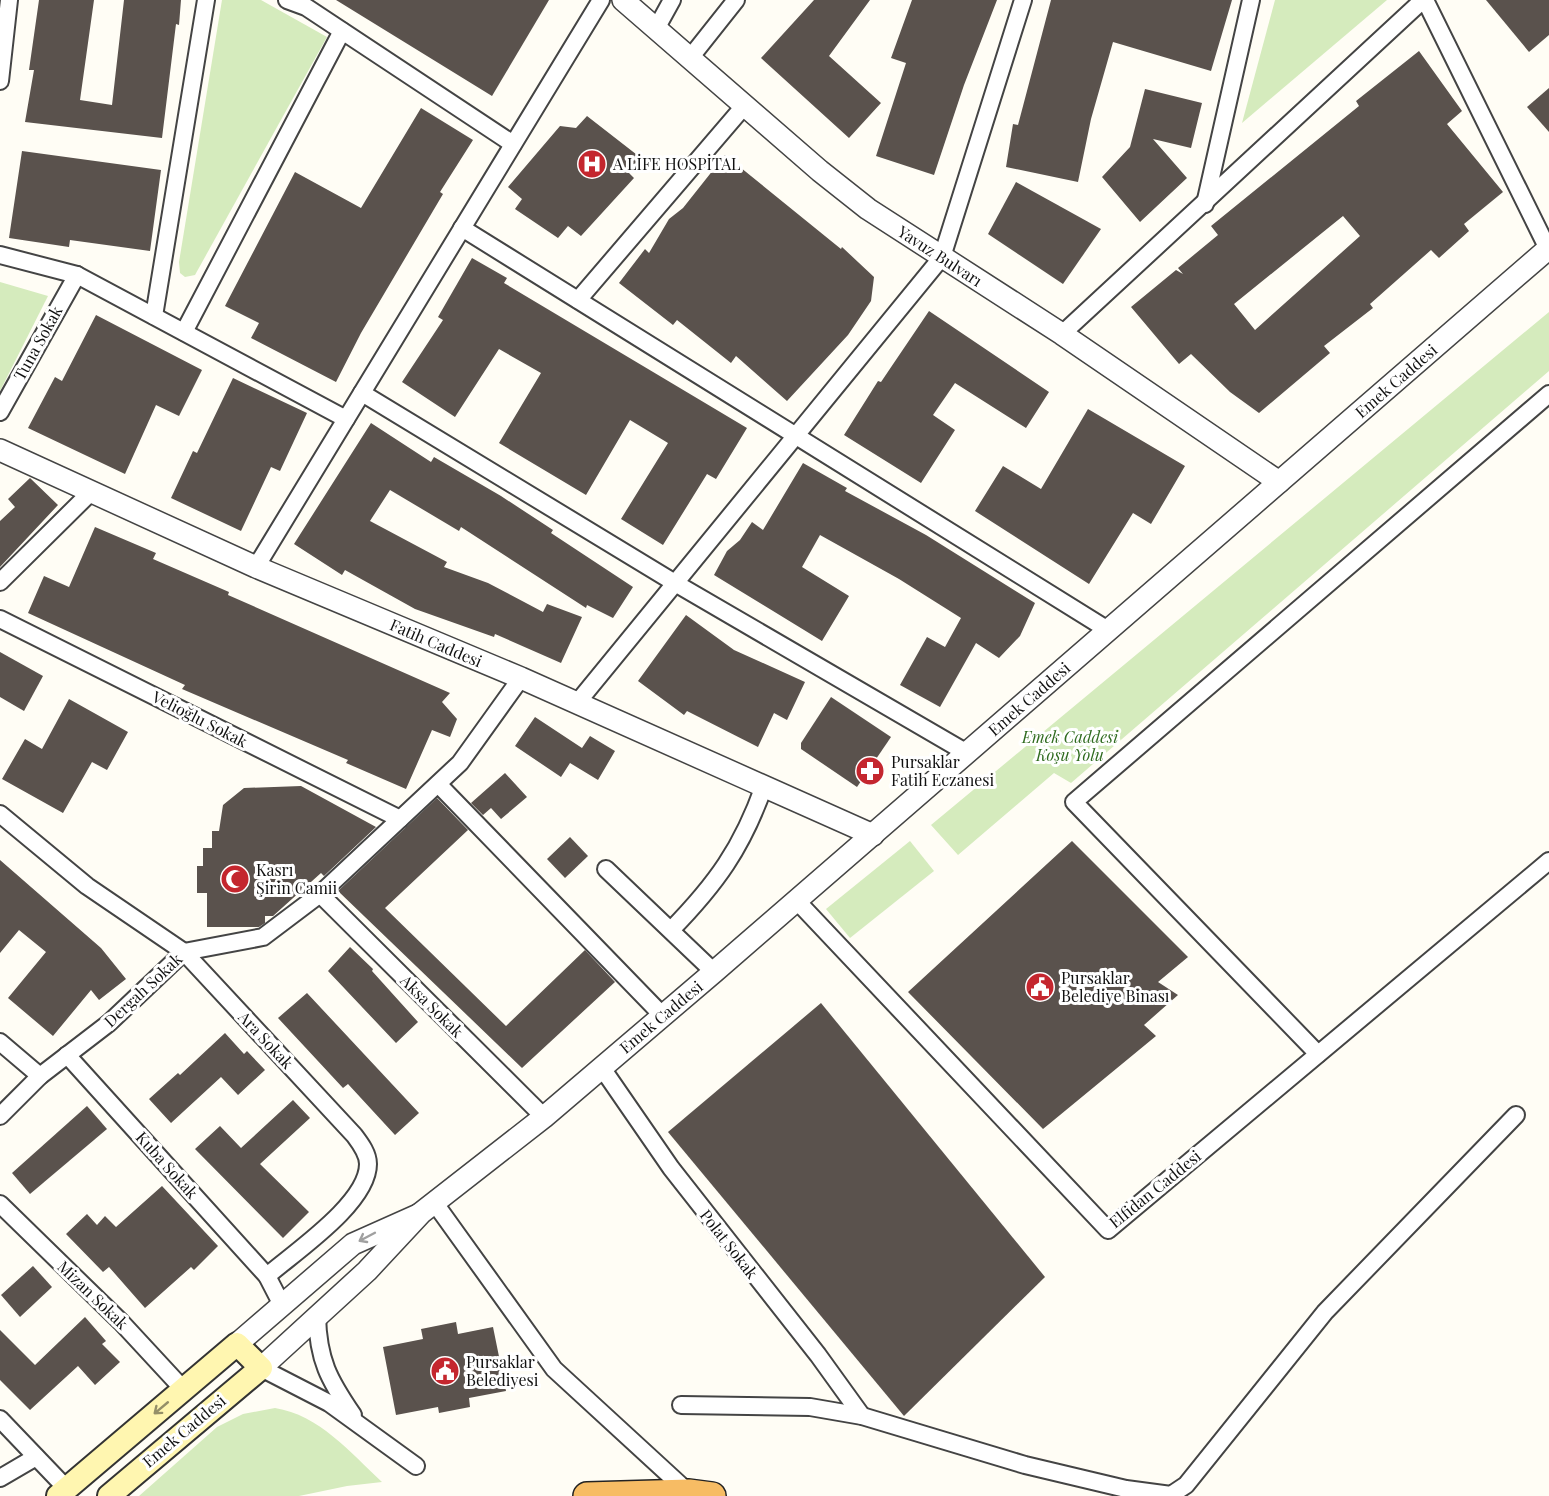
<svg xmlns="http://www.w3.org/2000/svg" width="1549" height="1496" font-family="'Playfair Display',serif">
	<style>
		.green { fill: #d5ebbd }
		.building { fill: #5a524d; fill-rule: evenodd }
		.lines { fill: none; stroke-linecap: round; stroke-linejoin: round }
		.minor-casing { stroke: #444; stroke-width: 20 }
		.tertiary-casing { stroke: #444; stroke-width: 24 }
		.secondary-casing { stroke: #333; stroke-width: 26 }
		.trunk-casing { stroke: #222; stroke-width: 30 }
		.minor { stroke: #fff; stroke-width: 16 }
		.tertiary { stroke: #fff; stroke-width: 21 }
		.secondary { stroke: #fff6b0; stroke-width: 22 }
		.trunk { stroke: #f7bc64; stroke-width: 27 }
		.oneway { stroke: #a0a0a0 }
		.oneway2 { stroke: #948f68 }
		.labels { text-anchor: middle; stroke-width: 6; stroke-linejoin: round; paint-order: stroke }
		.poi-label { font-size: 16px; fill: #111; stroke: #fff; text-anchor: start }
		.street-label { font-size: 16px; fill: #111; stroke: #fff }
		.park-label { font-size: 16px; font-style: italic; fill: #2f6b1f; stroke: #fff }
	</style>
	<rect width="100%" height="100%" fill="#fffdf5"/>
	<!-- green -->
	<g class="green">
		<polygon points="222,0 261,0 327,37 195,275 185,277 180,273 179,262"/>
		<polygon points="1275,0 1387,0 1242,123"/>
		<polygon points="0,282 48,296 0,391"/>
		<polygon points="1549,312 1549,371 1071,783 1054,773 958,855 931,825"/>
		<polygon points="910,841 934,871 850,938 826,909"/>
		<path d="M275 1408C319 1415 350 1452 382 1482L347 1486 299 1496H139L217 1427 243 1414Z"/>
	</g>
	<!-- building -->
	<g class="building">
		<polygon points="39,0 94,0 80,100 112,105 124,0 181,0 179,25 176,24 162,138 25,122 34,70 29,70"/>
		<polygon points="336,0 549,0 492,96"/>
		<polygon points="814,0 870,0 829,56 881,103 849,138 761,58"/>
		<polygon points="912,0 997,0 964,85 934,175 876,156 906,63 891,58"/>
		<polygon points="1051,0 1232,0 1211,71 1113,42 1091,119 1078,182 1006,167 1013,124 1018,125"/>
		<polygon points="1486,0 1549,0 1549,35 1529,52"/>
		<path d="M1419 51 1462 111 1447 124 1503 192 1464 224 1469 231 1439 258 1431 250 1370 304 1373 308 1324 346 1330 353 1259 413 1230 392 1191 354 1179 364 1131 307 1176 270 1183 274 1178 268 1218 235 1211 226 1359 106 1356 101ZM1343 216 1360 236 1255 330 1234 304Z"/>
		<polygon points="1549,88 1549,132 1527,107"/>
		<polygon points="1145,89 1202,103 1191,148 1153,139 1187,178 1140,222 1102,177 1130,147"/>
		<polygon points="421,108 473,140 440,192 443,194 361,333 336,382 251,338 259,323 225,306 295,172 361,208"/>
		<polygon points="587,116 641,158 629,173 634,178 581,236 568,226 558,238 515,209 522,199 508,187 560,126 576,128"/>
		<polygon points="22,151 161,170 150,251 70,240 69,247 9,238"/>
		<polygon points="725,155 841,249 842,247 874,277 871,301 848,335 787,401 736,356 731,363 677,320 673,325 619,283 645,249 649,253 669,219 683,208"/>
		<polygon points="1016,182 1101,229 1063,284 988,234"/>
		<polygon points="472,258 507,278 504,283 747,428 716,479 707,474 663,545 621,519 668,443 630,420 586,495 499,443 541,373 499,349 455,417 402,382 443,320 438,317"/>
		<polygon points="929,311 1049,392 1026,428 955,383 933,415 955,430 921,483 844,435 878,381 881,382"/>
		<polygon points="96,315 202,370 179,416 156,405 125,474 28,428 55,377 62,381"/>
		<polygon points="233,378 307,413 280,471 271,467 241,531 171,498 193,451 197,453"/>
		<polygon points="1088,409 1185,466 1151,524 1133,513 1089,584 975,511 1003,466 1041,489"/>
		<polygon points="371,423 431,462 434,457 501,496 553,530 551,533 633,587 613,618 587,605 586,608 461,527 459,531 390,490 370,521 447,562 444,567 488,583 543,612 547,604 582,617 561,663 495,634 494,637 415,609 345,570 342,575 294,544"/>
		<polygon points="803,463 847,488 845,491 926,535 1035,603 1020,636 999,658 976,643 940,707 900,685 927,637 945,647 961,618 899,579 820,535 802,567 849,596 822,641 714,575 727,551 740,540 752,522 763,530"/>
		<polygon points="30,478 58,505 0,567 0,521 15,507 8,499"/>
		<polygon points="95,527 156,553 153,559 229,592 228,595 450,693 442,702 457,719 450,737 432,730 406,789 346,763 348,760 182,689 185,685 28,613 44,576 69,587"/>
		<polygon points="686,615 734,650 805,682 787,720 774,713 758,747 687,711 684,715 638,681"/>
		<polygon points="0,652 43,676 24,711 0,697"/>
		<polygon points="831,697 891,737 857,787 801,749 801,743"/>
		<polygon points="69,699 128,732 107,770 92,762 63,813 2,779 25,739 42,749"/>
		<polygon points="535,717 582,748 590,736 615,751 598,780 570,763 561,777 515,746"/>
		<polygon points="505,773 527,797 501,819 491,808 483,815 471,803"/>
		<polygon points="301,786 376,827 324,876 321,873 273,916 265,916 265,923 259,927 207,927 207,893 197,893 197,866 203,866 203,848 212,848 212,831 219,831 223,805 244,788"/>
		<polygon points="437,798 468,830 385,908 506,1026 585,950 615,982 522,1068 338,891"/>
		<polygon points="570,837 588,856 565,878 547,859"/>
		<polygon points="1072,841 1188,957 1158,982 1178,995 1144,1025 1156,1036 1043,1129 908,992"/>
		<polygon points="0,860 101,948 126,979 99,1000 91,990 53,1036 8,998 46,952 19,930 0,953"/>
		<polygon points="350,947 373,969 372,971 418,1022 396,1043 328,971"/>
		<polygon points="307,993 419,1113 395,1135 348,1084 343,1088 278,1018"/>
		<polygon points="821,1003 1045,1277 904,1416 668,1132"/>
		<polygon points="225,1033 244,1054 247,1051 265,1070 238,1095 221,1077 171,1123 149,1099 178,1073 180,1075"/>
		<polygon points="293,1100 310,1118 260,1164 309,1212 283,1238 195,1149 220,1126 241,1148"/>
		<polygon points="87,1106 107,1129 30,1194 12,1173"/>
		<polygon points="162,1186 218,1246 194,1270 191,1267 145,1308 109,1267 103,1272 66,1234 87,1214 97,1225 105,1216 116,1227"/>
		<polygon points="33,1266 52,1287 20,1317 1,1295"/>
		<polygon points="85,1317 106,1341 102,1344 120,1362 95,1385 78,1366 30,1410 0,1380 0,1330 35,1365"/>
		<polygon points="456,1322 458,1334 493,1327 506,1391 469,1398 470,1407 439,1413 438,1407 396,1415 383,1347 423,1339 421,1329"/>
	</g>
	<g class="lines">
		<!-- minor casing -->
		<g class="minor-casing">
			<g id="minor">
				<polyline points="287,0 306,7 513,144"/>
				<polyline points="1425,0 1548,249"/>
				<polyline points="656,29 672,0"/>
				<polyline points="690,58 736,0"/>
				<polyline points="0,81 9,0"/>
				<polyline points="1205,204 1251,0"/>
				<polyline points="462,228 1108,630"/>
				<polyline points="0,255 77,275 346,419"/>
				<polyline points="578,300 745,105"/>
				<polyline points="154,316 206,0"/>
				<polyline points="184,332 342,31"/>
				<polyline points="1062,334 1423,0"/>
				<polyline points="362,393 675,583 967,753"/>
				<polyline points="0,412 77,275"/>
				<polyline points="256,567 601,0"/>
				<polyline points="0,582 92,491"/>
				<polyline points="0,619 400,819"/>
				<polyline points="577,703 942,257 1023,0"/>
				<polyline points="439,785 663,1016"/>
				<path d="M0 814 87 886 184 952 354 1135C360 1143 368 1153 368 1164 368 1203 296 1251 267 1276"/>
				<polyline points="606,869 714,972"/>
				<polyline points="320,894 544,1117"/>
				<polyline points="797,901 1108,1230 1549,861"/>
				<path d="M671 930C716 884 742 848 764 786"/>
				<polyline points="0,1042 40,1076"/>
				<polyline points="1318,1054 1074,802 1549,394"/>
				<polyline points="67,1055 267,1276 282,1305"/>
				<polyline points="602,1068 671,1168 818,1355 862,1416"/>
				<polyline points="0,1116 40,1076 109,1023 184,952 263,937 320,894 460,763 521,678"/>
				<polyline points="434,1202 554,1369 689,1493"/>
				<polyline points="0,1204 121,1322 183,1389"/>
				<path d="M317 1316C318 1360 329 1380 353 1415"/>
				<polyline points="261,1368 329,1403 416,1466"/>
				<polyline points="681,1405 810,1407 862,1416 1025,1465 1126,1489 1171,1495 1186,1485 1325,1312 1516,1115"/>
				<polyline points="0,1419 67,1489"/>
				<polyline points="0,1478 36,1457"/>
			</g>
		</g>
		<!-- tertiary casing -->
		<g class="tertiary-casing">
			<g id="tertiary">
				<polyline points="623,0 820,171 868,209 1062,334 1279,482"/>
				<polyline points="0,450 256,567 521,678 873,835"/>
				<polyline points="237,1344 353,1244 418,1215"/>
				<polyline points="261,1368 367,1271 421,1213 544,1117 714,972 1549,248"/>
			</g>
		</g>
		<!-- secondary casing -->
		<g class="secondary-casing">
			<polyline id="secondary" points="58,1496 237,1344 261,1368 109,1496"/>
		</g>
		<!-- trunk casing -->
		<g class="trunk-casing">
			<polyline id="trunk" points="587,1496 689,1493 712,1496"/>
		</g>
		<!-- minor -->
		<use href="#minor" class="minor"/>
		<!-- tertiary -->
		<use href="#tertiary" class="tertiary"/>
		<!-- secondary -->
		<use href="#secondary" class="secondary"/>
		<!-- trunk -->
		<use href="#trunk" class="trunk"/>
	</g>
	<!-- one-way arrows -->
	<defs><path id="oneway-shaft" d="M-6 0H5M1.5-3L5.5 0L1.5 3" fill="none" stroke-width="1.6" stroke-linecap="round" stroke-linejoin="round" transform="scale(1.5)"/></defs>
	<use class="oneway" href="#oneway-shaft" transform="translate(367 1237) rotate(152)"/>
	<use class="oneway2" href="#oneway-shaft" transform="translate(161 1408) rotate(140)"/>
	<!-- icons -->
	<defs>
		<g id="hospital-disc" transform="scale(1.5)"><circle r="9.5" fill="#c4262e" stroke="#fff"/><path d="M-5-5h3v3.5h4V-5h3V5h-3V1.5h-4V5h-3Z" fill="#fff"/></g>
		<g id="pharmacy-disc" transform="scale(1.5)"><circle r="9.5" fill="#c4262e" stroke="#fff"/><path d="M-2-6h4v4h4v4h-4v4h-4v-4h-4v-4h4Z" fill="#fff"/></g>
		<g id="mosque-disc" transform="scale(1.5)"><circle r="9.5" fill="#c4262e" stroke="#fff"/><path d="M3.5-4.9A6 6 0 1 0 3.5 4.9A5 5 0 1 1 3.5-4.9Z" fill="#fff"/></g>
		<g id="civic-disc" transform="scale(1.5)"><circle r="9.5" fill="#c4262e" stroke="#fff"/><path d="M-.6-6.5H3V-4.5H.6V-3L4-1V1h2V6H-6V1h2V-1L-.6-3ZM-1.2 2.5V6h2.4V2.5Z" fill="#fff"/></g>
	</defs>
	<g fill-rule="evenodd">
		<use href="#hospital-disc" x="592" y="164"/>
		<use href="#pharmacy-disc" x="870" y="771"/>
		<use href="#mosque-disc" x="235" y="879"/>
		<use href="#civic-disc" x="1040" y="987"/>
		<use href="#civic-disc" x="445" y="1371"/>
	</g>
	<g class="labels">
		<!-- poi labels -->
		<g class="poi-label">
			<text x="613" y="170">A LİFE HOSPİTAL</text>
			<text x="891" y="768">Pursaklar<tspan x="891" dy="18">Fatih Eczanesi</tspan></text>
			<text x="256" y="876">Kasrı<tspan x="256" dy="18">Şirin Camii</tspan></text>
			<text x="1061" y="984">Pursaklar<tspan x="1061" dy="18">Belediye Binası</tspan></text>
			<text x="466" y="1368">Pursaklar<tspan x="466" dy="18">Belediyesi</tspan></text>
		</g>
		<!-- street labels -->
		<g class="street-label">
			<text transform="translate(940 256) rotate(33)" y="6">Yavuz Bulvarı</text>
			<text transform="translate(38 343) rotate(-61)" y="6">Tuna Sokak</text>
			<text transform="translate(1396 381) rotate(-41)" y="6">Emek Caddesi</text>
			<text transform="translate(436 643) rotate(23)" y="6">Fatih Caddesi</text>
			<text transform="translate(1029 699) rotate(-41)" y="6">Emek Caddesi</text>
			<text transform="translate(200 719) rotate(27)" y="6">Velioğlu Sokak</text>
			<text transform="translate(143 990) rotate(-43)" y="6">Dergah Sokak</text>
			<text transform="translate(432 1006) rotate(45)" y="6">Aksa Sokak</text>
			<text transform="translate(661 1017) rotate(-40)" y="6">Emek Caddesi</text>
			<text transform="translate(266 1040) rotate(47)" y="6">Ara Sokak</text>
			<text transform="translate(167 1165) rotate(48)" y="6">Kuba Sokak</text>
			<text transform="translate(1155 1189) rotate(-39)" y="6">Elfidan Caddesi</text>
			<text transform="translate(729 1244) rotate(52)" y="6">Polat Sokak</text>
			<text transform="translate(93 1295) rotate(44)" y="6">Mizan Sokak</text>
			<text transform="translate(184 1431) rotate(-40)" y="6">Emek Caddesi</text>
		</g>
		<!-- park labels -->
		<g class="park-label">
			<text x="1070" y="743">Emek Caddesi<tspan x="1070" dy="18">Koşu Yolu</tspan></text>
		</g>
	</g>
</svg>
